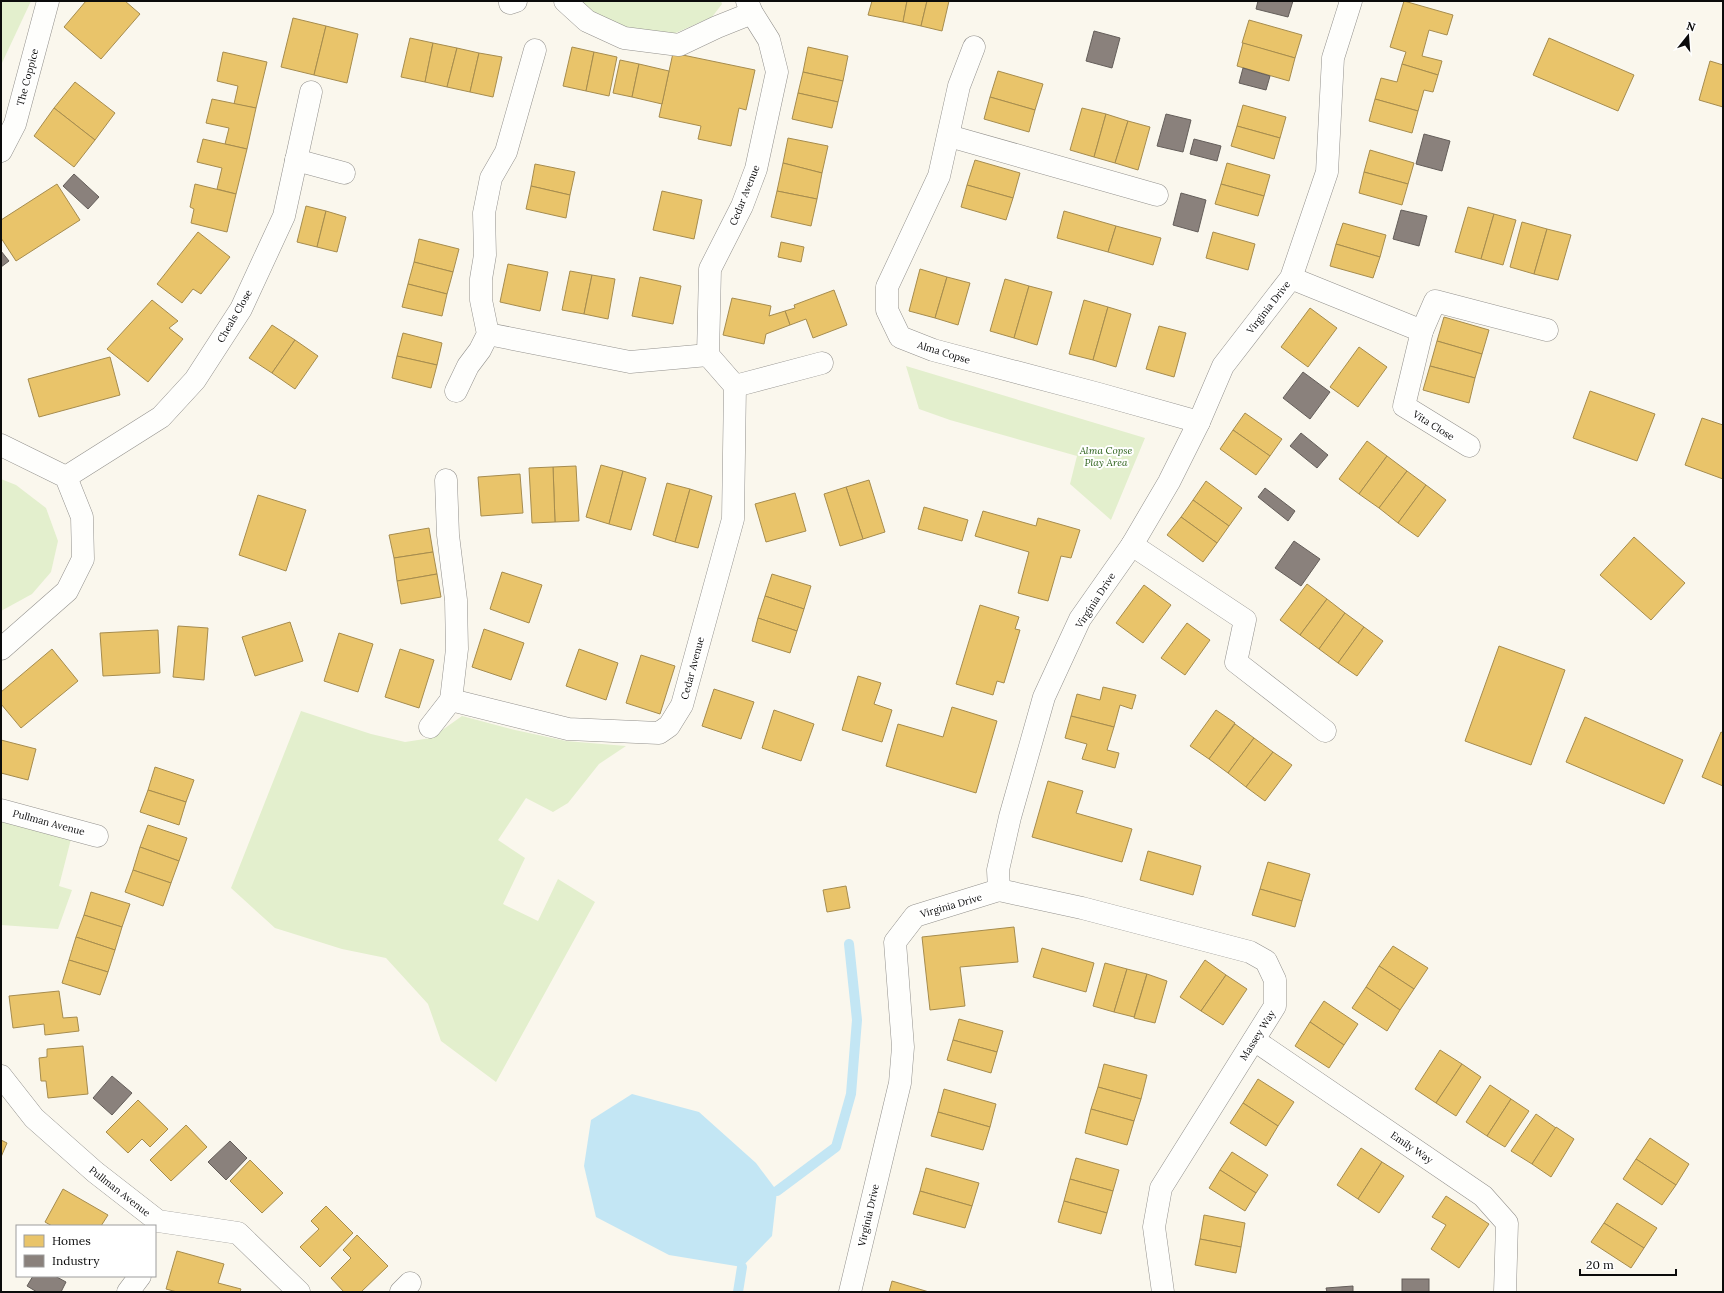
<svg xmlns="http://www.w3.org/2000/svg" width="1724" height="1293" font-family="Lora,serif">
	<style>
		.green { fill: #e3efcd }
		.water { fill: #c3e6f4 }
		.homes { fill: #e9c46a; stroke: #a68c4e }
		.industry { fill: #8a817c; stroke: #645e5a }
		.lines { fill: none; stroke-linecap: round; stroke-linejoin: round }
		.stream { stroke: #c3e6f4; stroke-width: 10 }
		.minor-casing { stroke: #93918d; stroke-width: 23 }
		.minor { stroke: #fefefc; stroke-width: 22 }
		.labels { text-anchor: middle; stroke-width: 4; stroke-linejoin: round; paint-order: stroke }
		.street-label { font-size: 10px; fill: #0b0b0b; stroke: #fff }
		.park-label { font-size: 10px; font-style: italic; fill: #2d621b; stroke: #fff }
	</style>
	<rect width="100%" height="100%" fill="#faf7ed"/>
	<!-- green -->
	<g class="green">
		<polygon points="1,1 31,1 1,65"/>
		<polygon points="577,1 721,1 722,4 712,17 671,35 614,29"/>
		<polygon points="906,366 1145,438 1111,520 1070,484 1077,456 950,420 919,409"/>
		<polygon points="1,479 16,485 46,508 58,541 51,572 32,594 1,611"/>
		<polygon points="301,711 371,734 405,742 431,738 462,716 515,730 566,741 626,746 599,764 568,803 553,812 526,798 498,840 525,858 503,904 538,921 558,879 595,902 496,1082 441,1041 428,1004 386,958 342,949 275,928 231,888"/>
		<polygon points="20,821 71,839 59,886 72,890 58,929 1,925 1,822"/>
	</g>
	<!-- water -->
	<polygon class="water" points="632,1094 699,1112 756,1163 777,1191 772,1236 742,1267 669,1255 596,1217 584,1166 591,1120"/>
	<!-- homes -->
	<g class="homes">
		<polygon points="86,1 125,1 140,14 101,59 64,27"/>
		<polygon points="872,1 907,1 903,22 868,15"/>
		<polygon points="907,1 927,1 921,26 903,22"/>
		<polygon points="927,1 949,1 942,31 921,26"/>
		<polygon points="1404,1 1453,15 1447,35 1429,30 1422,56 1442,61 1438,75 1402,64 1406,52 1390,47"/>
		<polygon points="293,18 326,26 314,75 281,67"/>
		<polygon points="1249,20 1302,35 1295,58 1242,43"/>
		<polygon points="326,26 358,34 347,83 314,75"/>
		<polygon points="410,38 433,43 425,82 401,77"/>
		<polygon points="1549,38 1634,75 1618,111 1533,75"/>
		<polygon points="433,43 457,48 447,87 425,82"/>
		<polygon points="1243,43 1295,58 1289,81 1237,66"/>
		<polygon points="572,47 594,52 586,91 563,86"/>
		<polygon points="808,47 848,56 843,81 803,72"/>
		<polygon points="457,48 479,53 470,92 447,87"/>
		<polygon points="223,52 267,62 256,108 234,104 238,86 217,81"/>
		<polygon points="594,52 617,57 609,96 586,91"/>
		<polygon points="479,53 502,57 493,97 470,92"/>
		<polygon points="673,53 755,70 746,110 739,108 731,146 698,139 701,126 659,117"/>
		<polygon points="620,60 639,64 632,97 613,93"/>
		<polygon points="1710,61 1723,65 1723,107 1699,100"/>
		<polygon points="639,64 669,71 662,104 632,97"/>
		<polygon points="1402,64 1438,75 1433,92 1424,90 1418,111 1375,99 1381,78 1397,82"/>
		<polygon points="998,71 1043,84 1035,110 990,97"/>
		<polygon points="803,72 843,81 838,102 798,93"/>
		<polygon points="75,82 115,113 95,140 54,108"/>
		<polygon points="798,93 838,102 832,128 792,119"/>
		<polygon points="990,97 1035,110 1029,132 984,119"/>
		<polygon points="212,99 256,108 247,149 225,144 229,128 206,123"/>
		<polygon points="1375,99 1418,111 1412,133 1369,121"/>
		<polygon points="1243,105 1286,117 1280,138 1237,126"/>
		<polygon points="54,108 95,140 74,167 34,136"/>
		<polygon points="1082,108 1106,114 1094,157 1070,150"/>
		<polygon points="1106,114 1128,121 1115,163 1094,157"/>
		<polygon points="1128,121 1150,127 1138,170 1115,163"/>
		<polygon points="1237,126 1280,138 1274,159 1231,146"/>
		<polygon points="788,138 828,146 822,173 783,163"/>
		<polygon points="203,139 247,149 236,194 217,189 222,168 197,162"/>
		<polygon points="1370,150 1414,163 1408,184 1364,172"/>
		<polygon points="975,160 1020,173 1013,198 967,185"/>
		<polygon points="783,163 822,173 817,199 777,191"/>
		<polygon points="1227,163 1270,175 1264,196 1221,184"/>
		<polygon points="535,164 575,172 570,195 531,186"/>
		<polygon points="1364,172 1408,184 1402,205 1359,193"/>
		<polygon points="57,184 80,220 16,261 1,238 1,220"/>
		<polygon points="195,184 236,194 227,232 191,223 194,209 190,207"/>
		<polygon points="1221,184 1264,196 1258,216 1215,204"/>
		<polygon points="967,185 1013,198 1006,220 961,207"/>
		<polygon points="531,186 570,195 566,218 526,209"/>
		<polygon points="662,191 702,200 694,239 653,230"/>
		<polygon points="777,191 817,199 811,226 771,217"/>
		<polygon points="306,206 326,211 317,247 297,242"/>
		<polygon points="1468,207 1494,214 1481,259 1455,252"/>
		<polygon points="326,211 346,217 337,252 317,247"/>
		<polygon points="1064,211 1116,226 1108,252 1057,238"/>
		<polygon points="1494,214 1516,220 1503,265 1481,259"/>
		<polygon points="1522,222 1547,229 1534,274 1510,267"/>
		<polygon points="1343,223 1386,235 1380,257 1336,244"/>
		<polygon points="1116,226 1161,238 1153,265 1108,252"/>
		<polygon points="1547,229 1571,235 1558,280 1534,274"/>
		<polygon points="198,232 230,257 201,294 193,289 182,303 157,284"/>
		<polygon points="1213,232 1255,244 1248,270 1206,258"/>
		<polygon points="419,239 459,249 453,272 414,262"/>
		<polygon points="781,242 804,247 801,262 778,257"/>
		<polygon points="1336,244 1380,257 1373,278 1330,266"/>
		<polygon points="414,262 453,272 447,294 408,284"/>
		<polygon points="508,264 548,272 540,311 500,302"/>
		<polygon points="920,269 947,277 935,318 909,311"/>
		<polygon points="570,271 592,275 584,314 562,310"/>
		<polygon points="592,275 615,279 608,319 584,314"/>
		<polygon points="640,277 681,286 673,324 632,316"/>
		<polygon points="947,277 970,283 958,325 935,318"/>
		<polygon points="1005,279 1029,286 1014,338 990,331"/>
		<polygon points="408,284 447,294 442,316 402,307"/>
		<polygon points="1029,286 1052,292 1037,345 1014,338"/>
		<polygon points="834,290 847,325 813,338 806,319 790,325 785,311 795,308 794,305"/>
		<polygon points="732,298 771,306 769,316 785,311 790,325 766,334 764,344 723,335"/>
		<polygon points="152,300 178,321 169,328 183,339 148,382 107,349"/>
		<polygon points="1084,300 1108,307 1093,360 1069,354"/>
		<polygon points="1108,307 1131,314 1116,367 1093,360"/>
		<polygon points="1310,308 1337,328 1308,367 1281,347"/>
		<polygon points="1444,317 1489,330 1482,354 1437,341"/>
		<polygon points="272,325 295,340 272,373 249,358"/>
		<polygon points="1159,326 1186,333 1174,377 1146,369"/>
		<polygon points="403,333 442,343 437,365 397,356"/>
		<polygon points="295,340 318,356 295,389 272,373"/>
		<polygon points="1437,341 1482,354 1475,378 1430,366"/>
		<polygon points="1359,347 1387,367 1358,407 1330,387"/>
		<polygon points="397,356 437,365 431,388 392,378"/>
		<polygon points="110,357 120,395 39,417 28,379"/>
		<polygon points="1430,366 1475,378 1469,403 1423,390"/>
		<polygon points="1590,391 1655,414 1637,461 1573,438"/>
		<polygon points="1245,413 1282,439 1270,456 1233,430"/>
		<polygon points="1702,418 1723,425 1723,479 1685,465"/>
		<polygon points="1233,430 1270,456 1256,475 1220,449"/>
		<polygon points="1367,441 1387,456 1359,494 1339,479"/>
		<polygon points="1387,456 1407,471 1379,508 1359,494"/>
		<polygon points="601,465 623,471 609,524 586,517"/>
		<polygon points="576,466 579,521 555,522 553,467"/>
		<polygon points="553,467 555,522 532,523 529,468"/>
		<polygon points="623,471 646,478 631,530 609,524"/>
		<polygon points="1407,471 1426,485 1398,523 1379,508"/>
		<polygon points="520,474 523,513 481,516 478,477"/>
		<polygon points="869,480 885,532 863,539 846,487"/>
		<polygon points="1206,481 1242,508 1229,526 1193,500"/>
		<polygon points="667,483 690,489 675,542 653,535"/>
		<polygon points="1426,485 1446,500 1418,537 1398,523"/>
		<polygon points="846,487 863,539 840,546 824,494"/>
		<polygon points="690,489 712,496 698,548 675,542"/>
		<polygon points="795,493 806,531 766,542 755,504"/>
		<polygon points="258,495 306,510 286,571 239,555"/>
		<polygon points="1193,500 1229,526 1217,543 1181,517"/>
		<polygon points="924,507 968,520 962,541 918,529"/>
		<polygon points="983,511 1036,526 1038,518 1080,530 1071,558 1061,556 1048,601 1018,593 1029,552 975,536"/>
		<polygon points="1181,517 1217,543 1203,562 1167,535"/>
		<polygon points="429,528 433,552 394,558 389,535"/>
		<polygon points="1634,537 1685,583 1651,620 1600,575"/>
		<polygon points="433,552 437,574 397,581 394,558"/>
		<polygon points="502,572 542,585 529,623 490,609"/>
		<polygon points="437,574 441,597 401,604 397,581"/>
		<polygon points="772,574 811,586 804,609 765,596"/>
		<polygon points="1307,584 1327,599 1300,635 1280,620"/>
		<polygon points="1144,585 1171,605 1143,643 1116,623"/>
		<polygon points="765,596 804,609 797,631 758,618"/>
		<polygon points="1327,599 1345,613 1319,649 1300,635"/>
		<polygon points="980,605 1019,617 1015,629 1020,630 1004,683 997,681 993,695 956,684"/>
		<polygon points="1345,613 1364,627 1338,663 1319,649"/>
		<polygon points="758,618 797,631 790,653 752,641"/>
		<polygon points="290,622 303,661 255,676 242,637"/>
		<polygon points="1187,623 1210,640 1185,675 1161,658"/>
		<polygon points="178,626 208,628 204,680 173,677"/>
		<polygon points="1364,627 1383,641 1357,676 1338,663"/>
		<polygon points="484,629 524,643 511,680 472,667"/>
		<polygon points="158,630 160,673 103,676 100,633"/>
		<polygon points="339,633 373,644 358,692 324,681"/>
		<polygon points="1499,646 1565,670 1531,765 1465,741"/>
		<polygon points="52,649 78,681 21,728 1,704 1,692"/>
		<polygon points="400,649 434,660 419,708 385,697"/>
		<polygon points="579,649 618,663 606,700 566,686"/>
		<polygon points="641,655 675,666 660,714 626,703"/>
		<polygon points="858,676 881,683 874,704 892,710 882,742 842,730"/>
		<polygon points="1103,687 1136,695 1132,709 1120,705 1114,727 1071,716 1077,694 1100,700"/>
		<polygon points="714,689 754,702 741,739 702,726"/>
		<polygon points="952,707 997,721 976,793 886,766 898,724 943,737"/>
		<polygon points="774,710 814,724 801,761 762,748"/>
		<polygon points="1216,710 1235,723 1209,759 1190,746"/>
		<polygon points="1071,716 1114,727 1107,750 1119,753 1115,768 1082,759 1087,744 1065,738"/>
		<polygon points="1585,717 1683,760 1664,804 1566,762"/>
		<polygon points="1235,724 1254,738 1228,773 1209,759"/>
		<polygon points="1721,732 1723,733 1723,786 1702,777"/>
		<polygon points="1254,738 1273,752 1246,787 1228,773"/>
		<polygon points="1,740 36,749 28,780 1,773"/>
		<polygon points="1273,752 1292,765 1265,801 1246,787"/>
		<polygon points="155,767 194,780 186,802 148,790"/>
		<polygon points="1048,781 1083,791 1076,813 1132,829 1122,862 1032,837"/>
		<polygon points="148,790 186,802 179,825 140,812"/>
		<polygon points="148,825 187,838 179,861 140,847"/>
		<polygon points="140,847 179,861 171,883 133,870"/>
		<polygon points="1148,851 1201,866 1193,895 1140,880"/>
		<polygon points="1268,862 1310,874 1302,901 1260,889"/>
		<polygon points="133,870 171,883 163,906 125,892"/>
		<polygon points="846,886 850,908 827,912 823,890"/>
		<polygon points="1260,889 1302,901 1295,927 1252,915"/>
		<polygon points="91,892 130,904 122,927 84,915"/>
		<polygon points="84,915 122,927 115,950 76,937"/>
		<polygon points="1014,927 1018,962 960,967 965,1006 930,1010 922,937"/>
		<polygon points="76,937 115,950 108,972 69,960"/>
		<polygon points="1393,946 1428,968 1414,989 1379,966"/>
		<polygon points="1042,948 1094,963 1086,992 1033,977"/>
		<polygon points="69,960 108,972 100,995 62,983"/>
		<polygon points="1205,960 1226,975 1201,1011 1180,997"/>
		<polygon points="1105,963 1127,969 1114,1012 1093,1006"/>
		<polygon points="1379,966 1414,989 1400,1010 1366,987"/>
		<polygon points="1127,969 1147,974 1134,1017 1114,1012"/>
		<polygon points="1147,974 1167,981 1155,1023 1134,1018"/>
		<polygon points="1226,975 1247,989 1223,1025 1201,1011"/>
		<polygon points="1366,987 1400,1010 1387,1031 1352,1008"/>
		<polygon points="59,991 63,1018 77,1017 79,1031 45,1035 44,1024 13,1028 9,996"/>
		<polygon points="1324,1001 1358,1024 1344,1045 1310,1022"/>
		<polygon points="959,1019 1003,1031 997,1052 953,1040"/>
		<polygon points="1310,1022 1344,1045 1329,1068 1295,1046"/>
		<polygon points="953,1040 997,1052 991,1073 947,1060"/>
		<polygon points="83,1046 88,1094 48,1098 46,1081 41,1081 39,1058 47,1057 47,1049"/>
		<polygon points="1440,1050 1462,1064 1436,1103 1415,1089"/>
		<polygon points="1104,1064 1147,1075 1141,1099 1098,1087"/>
		<polygon points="1462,1064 1481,1077 1456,1116 1436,1103"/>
		<polygon points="1258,1079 1294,1102 1278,1126 1243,1103"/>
		<polygon points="1490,1085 1511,1099 1487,1136 1466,1122"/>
		<polygon points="1098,1087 1141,1099 1134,1121 1091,1109"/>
		<polygon points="944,1089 996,1104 990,1127 938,1112"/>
		<polygon points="1511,1099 1529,1111 1505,1147 1487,1136"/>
		<polygon points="138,1100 168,1129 150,1147 142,1139 128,1153 106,1132"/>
		<polygon points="1243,1103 1278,1126 1266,1146 1230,1123"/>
		<polygon points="1091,1109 1134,1121 1127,1145 1085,1133"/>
		<polygon points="938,1112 990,1127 983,1150 931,1136"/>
		<polygon points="1536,1114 1556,1128 1532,1164 1511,1151"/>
		<polygon points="186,1125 207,1147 171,1181 150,1160"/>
		<polygon points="1556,1127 1574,1139 1551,1177 1532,1164"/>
		<polygon points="1650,1138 1689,1164 1676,1185 1636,1159"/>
		<polygon points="1,1140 7,1143 1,1157"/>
		<polygon points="1361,1148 1382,1162 1358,1199 1337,1185"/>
		<polygon points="1232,1152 1268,1175 1256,1193 1220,1170"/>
		<polygon points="1076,1158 1119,1170 1113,1191 1070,1179"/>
		<polygon points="1636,1159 1676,1185 1662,1205 1623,1179"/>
		<polygon points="250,1160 283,1193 262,1213 230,1181"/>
		<polygon points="1382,1162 1404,1176 1379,1213 1358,1199"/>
		<polygon points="926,1168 979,1183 972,1206 920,1191"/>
		<polygon points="1220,1170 1256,1193 1245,1211 1209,1188"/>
		<polygon points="1070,1179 1113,1191 1107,1213 1064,1201"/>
		<polygon points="63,1189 108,1215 101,1226 52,1226 45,1222"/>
		<polygon points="920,1191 972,1206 965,1228 913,1214"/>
		<polygon points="1446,1196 1489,1224 1459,1268 1431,1249 1446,1225 1432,1217"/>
		<polygon points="1064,1201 1107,1213 1101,1234 1058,1222"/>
		<polygon points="1617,1203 1657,1228 1644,1248 1604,1223"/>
		<polygon points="326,1206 353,1233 320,1267 300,1247 319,1229 311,1221"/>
		<polygon points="1204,1215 1245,1223 1241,1247 1200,1239"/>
		<polygon points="1604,1223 1644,1248 1631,1268 1591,1242"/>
		<polygon points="357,1235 388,1266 361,1292 344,1292 331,1278 351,1258 343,1250"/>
		<polygon points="1200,1239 1241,1247 1236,1273 1195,1265"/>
		<polygon points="177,1251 224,1264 218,1283 241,1289 240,1292 177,1292 166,1289"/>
		<polygon points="892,1281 929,1292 889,1292"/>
	</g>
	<!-- industry -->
	<g class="industry">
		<polygon points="1258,1 1293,1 1288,17 1256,9"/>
		<polygon points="1094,31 1120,38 1112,68 1086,61"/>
		<polygon points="1243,68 1270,76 1266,90 1239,83"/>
		<polygon points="1166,114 1191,120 1183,152 1157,146"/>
		<polygon points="1424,134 1450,141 1442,171 1416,164"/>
		<polygon points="1194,139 1221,146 1217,161 1190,154"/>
		<polygon points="74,174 99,197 88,209 63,186"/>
		<polygon points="1181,193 1206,200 1198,232 1173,225"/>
		<polygon points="1401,210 1427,216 1419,246 1393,239"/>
		<polygon points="1,251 9,261 1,267"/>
		<polygon points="1303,372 1330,392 1310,419 1283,398"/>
		<polygon points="1301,433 1328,455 1317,468 1290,446"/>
		<polygon points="1265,488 1295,511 1288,521 1258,497"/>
		<polygon points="1294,541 1320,559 1301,586 1275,568"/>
		<polygon points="112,1076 132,1093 112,1115 93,1098"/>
		<polygon points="230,1141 247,1158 226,1180 208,1162"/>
		<polygon points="33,1276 55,1276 66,1282 61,1292 37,1292 27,1286"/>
		<rect x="1402" y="1279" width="27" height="13"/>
		<polygon points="1353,1286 1353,1292 1327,1292 1326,1288"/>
	</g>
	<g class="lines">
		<!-- stream -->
		<g class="stream">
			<polyline points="777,1191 836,1147 851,1094 857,1020 849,944"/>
			<polyline points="738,1292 742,1267"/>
		</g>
		<!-- minor casing -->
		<g class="minor-casing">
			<g id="minor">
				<polyline points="565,1 587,21 624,38 679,45 717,27 752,13"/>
				<polyline points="510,3 516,1"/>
				<polyline points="974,47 959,86 939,176 887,287 887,310 900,337 933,350 1099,394 1199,422"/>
				<polyline points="949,136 1157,195"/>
				<polyline points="1,151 15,124 48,1"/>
				<polyline points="296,160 344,173"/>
				<polyline points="1291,278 1422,331 1404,406 1469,446"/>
				<polyline points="1422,331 1435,301 1547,330"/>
				<polyline points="488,334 630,362 708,355"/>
				<polyline points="735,386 822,363"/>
				<polyline points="456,391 468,366 480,350 488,334 481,300 481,279 485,255 484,213 491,178 506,152 535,50"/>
				<polyline points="1,445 66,477 82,517 83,559 67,591 1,649"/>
				<polyline points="66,477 161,417 195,380 241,309 284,216 311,92"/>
				<polyline points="446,480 448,535 456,600 457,649 451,700 568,729 659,733 669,726 682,705 733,519 735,386 708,355 710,269 742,206 756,169 777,72 769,40 752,13 747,1"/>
				<polyline points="1132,545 1245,620 1236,662 1325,731"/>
				<polyline points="430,727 451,700"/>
				<polyline points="1,810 97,836"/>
				<polyline points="999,890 998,870 1010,817 1044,697 1080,619 1132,545 1169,482 1199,422 1223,366 1291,278 1327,172 1333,58 1351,1"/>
				<polyline points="999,890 1082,908 1250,952 1266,961 1275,980 1275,1006 1161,1188 1154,1227 1163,1292"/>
				<polyline points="1254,1040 1483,1196 1507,1223 1505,1292"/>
				<polyline points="1,1076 34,1118 95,1172 158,1221 238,1233 299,1292"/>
				<polyline points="128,1292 140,1276"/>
				<polyline points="401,1292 410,1283"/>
				<polyline points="850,1292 900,1083 903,1047 895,942 915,916 999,890"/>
			</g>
		</g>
		<!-- minor -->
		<use href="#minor" class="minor"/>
	</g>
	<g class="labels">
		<!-- street labels -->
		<g class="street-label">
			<text transform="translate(27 77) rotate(-75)" y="4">The Coppice</text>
			<text transform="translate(744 195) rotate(-68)" y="4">Cedar Avenue</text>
			<text transform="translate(1268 307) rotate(-52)" y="4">Virginia Drive</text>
			<text transform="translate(234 316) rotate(-60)" y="4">Cheals Close</text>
			<text transform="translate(944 352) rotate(17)" y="4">Alma Copse</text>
			<text transform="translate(1434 425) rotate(32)" y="4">Vita Close</text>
			<text transform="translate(1095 600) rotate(-57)" y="4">Virginia Drive</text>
			<text transform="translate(692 668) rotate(-75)" y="4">Cedar Avenue</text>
			<text transform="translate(49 822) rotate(15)" y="4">Pullman Avenue</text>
			<text transform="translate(951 905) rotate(-16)" y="4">Virginia Drive</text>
			<text transform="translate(1257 1035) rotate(-58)" y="4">Massey Way</text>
			<text transform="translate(1412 1147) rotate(34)" y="4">Emily Way</text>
			<text transform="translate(120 1191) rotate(38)" y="4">Pullman Avenue</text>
			<text transform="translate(868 1215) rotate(-77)" y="4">Virginia Drive</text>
		</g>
		<!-- park labels -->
		<g class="park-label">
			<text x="1106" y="454">Alma Copse<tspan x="1106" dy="12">Play Area</tspan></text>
		</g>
	</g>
	<!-- border -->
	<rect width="1724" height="1293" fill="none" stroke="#0b0b0b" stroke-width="4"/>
	<!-- legend -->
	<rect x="16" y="1225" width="140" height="52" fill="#ffffff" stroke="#9d9d9d"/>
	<rect x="24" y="1235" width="20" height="12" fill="#e9c46a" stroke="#9d9d9d"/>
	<text x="52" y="1245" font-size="12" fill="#0b0b0b">Homes</text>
	<rect x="24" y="1255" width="20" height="12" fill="#8a817c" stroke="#9d9d9d"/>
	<text x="52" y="1265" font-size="12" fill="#0b0b0b">Industry</text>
	<!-- north arrow -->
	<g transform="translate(1688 36) rotate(17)" stroke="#ffffff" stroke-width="3" paint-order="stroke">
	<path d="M0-3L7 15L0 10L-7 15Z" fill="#0b0b0b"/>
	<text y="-6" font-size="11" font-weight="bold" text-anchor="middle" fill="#0b0b0b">N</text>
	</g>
	<!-- scale -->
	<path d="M1580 1269v6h96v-6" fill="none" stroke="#0b0b0b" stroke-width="2"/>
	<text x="1586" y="1269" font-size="12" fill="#0b0b0b" stroke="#ffffff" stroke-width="3" paint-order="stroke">20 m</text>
</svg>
